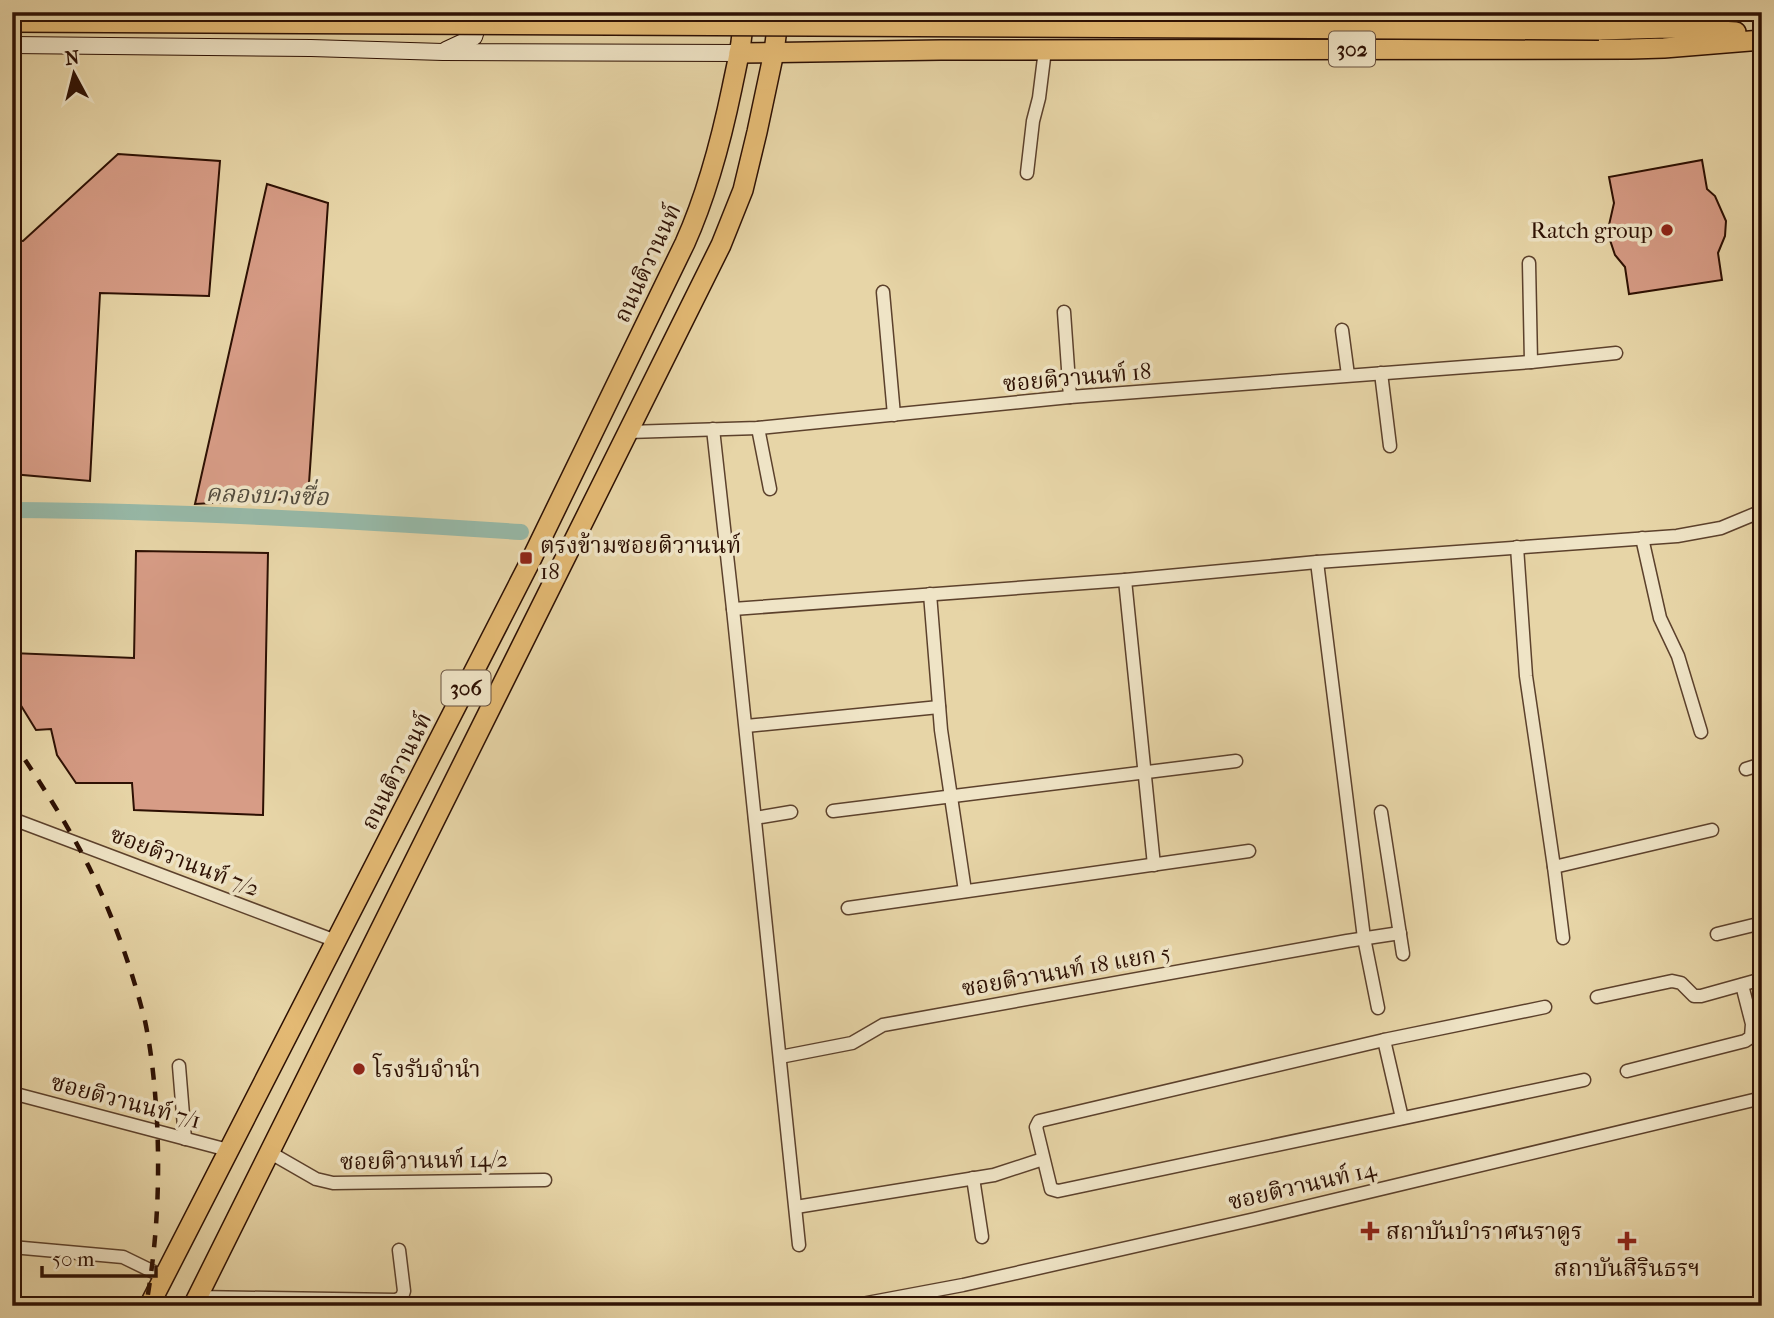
<svg xmlns="http://www.w3.org/2000/svg" width="1774" height="1318" font-family="'IM FELL French Canon','Noto Serif Thai',serif">
	<style>
		.lines { fill: none; stroke-linecap: round; stroke-linejoin: round }
		.canal { stroke: #97b9a8; stroke-width: 16 }
		.building { fill: #d79c86; stroke: #2d1003; stroke-width: 2 }
		.minor-casing { stroke: #5c412c; stroke-width: 15 }
		.secondary-casing { stroke: #2d1003; stroke-width: 18 }
		.primary-casing { stroke: #2d1003; stroke-width: 22 }
		.minor { stroke: #efe4c6; stroke-width: 12 }
		.secondary { stroke: #efe4c6; stroke-width: 16 }
		.primary { stroke: #e4ba74; stroke-width: 19 }
		.rail { stroke: #2d1003; stroke-width: 4.5; stroke-dasharray: 12 12; stroke-linecap: butt }
		.primary-bridge-casing { stroke: #2d1003; stroke-width: 22; stroke-linecap: butt }
		.primary-bridge { stroke: #e4ba74; stroke-width: 19 }
		.poi-dot { fill: #8f2418; stroke: #efe4c6; stroke-width: 2.5 }
		.labels { text-anchor: middle; stroke-width: 7; stroke-linejoin: round; paint-order: stroke }
		.shield { fill: #efe4c6; stroke: #67503e; stroke-width: 2 }
		.shield-label { font-size: 21px; font-weight: bold; fill: #2d1003 }
		.poi-label { font-size: 23px; fill: #2d1003; stroke: #efe4c6; text-anchor: start }
		.street-label { font-size: 23px; fill: #2d1003; stroke: #efe4c6 }
		.water-label { font-size: 24px; font-style: italic; fill: #524b3d; stroke: #efe4c6 }
	</style>
	<rect width="100%" height="100%" fill="#e7d5a7"/>
	<filter id="stains"><feTurbulence type="fractalNoise" baseFrequency=".00286" numOctaves="4"/><feColorMatrix values="0 0 0 0 .2 0 0 0 0 .09 0 0 0 0 .02 0 0 0 .5 -.17"/></filter>
	<radialGradient id="worn" r=".72"><stop offset=".6" stop-color="#630" stop-opacity="0"/><stop offset="1" stop-color="#630" stop-opacity=".3"/></radialGradient>
	<g class="lines">
		<!-- canal -->
		<path class="canal" d="M12 510C182 511 351 521 521 532"/>
	</g>
	<!-- building -->
	<g class="building">
		<polygon points="118,154 220,161 209,296 100,293 90,481 12,474 12,240 23,241"/>
		<polygon points="1702,160 1707,189 1715,196 1726,221 1725,236 1718,253 1722,280 1629,294 1625,267 1615,255 1610,240 1609,225 1614,203 1609,177"/>
		<polygon points="267,184 328,203 308,498 195,504"/>
		<polygon points="136,551 268,553 263,815 134,810 132,783 76,783 57,755 51,729 36,730 12,691 12,653 134,658"/>
	</g>
	<g class="lines">
		<!-- minor casing -->
		<g class="minor-casing">
			<g id="minor">
				<polyline points="1027,173 1033,121 1039,98 1045,50"/>
				<polyline points="1529,263 1531,362"/>
				<polyline points="883,292 894,415"/>
				<polyline points="1064,312 1070,397"/>
				<polyline points="1342,330 1348,375"/>
				<polyline points="1381,373 1390,446"/>
				<polyline points="758,428 770,489"/>
				<polyline points="713,429 733,609 799,1245"/>
				<polyline points="628,432 758,428 1070,397 1531,362 1616,353"/>
				<polyline points="1642,538 1660,618 1678,656 1701,732"/>
				<polyline points="1517,547 1526,676 1554,867 1563,938"/>
				<polyline points="1317,562 1364,938 1378,1008"/>
				<polyline points="1125,580 1154,865"/>
				<polyline points="930,594 941,730 965,891"/>
				<polyline points="733,609 1125,580 1317,562 1677,536 1721,528 1762,511"/>
				<polyline points="746,726 939,707"/>
				<polyline points="1746,769 1762,764"/>
				<polyline points="833,811 1236,761"/>
				<polyline points="1381,812 1403,954"/>
				<polyline points="755,818 791,812"/>
				<polyline points="18,821 336,941"/>
				<polyline points="1554,867 1712,830"/>
				<polyline points="848,908 1249,851"/>
				<polyline points="1717,934 1762,923"/>
				<polyline points="1597,997 1672,981 1681,983 1694,996 1701,996 1762,979"/>
				<polyline points="1545,1007 1384,1040 1039,1121 1036,1127 1051,1189 1058,1191 1584,1080"/>
				<polyline points="1384,1040 1402,1118"/>
				<polyline points="780,1057 852,1043 883,1025 1347,941 1400,933"/>
				<polyline points="179,1066 185,1139"/>
				<polyline points="1627,1071 1745,1041 1751,1037 1752,1024 1742,985"/>
				<polyline points="12,1093 228,1150"/>
				<polyline points="269,1152 316,1179 333,1183 545,1180"/>
				<polyline points="973,1178 982,1237"/>
				<polyline points="796,1207 994,1175 1043,1159"/>
				<polyline points="12,1247 123,1257 164,1277"/>
				<polyline points="197,1297 396,1300 402,1297 404,1291 399,1250"/>
				<polyline points="851,1306 963,1285 1255,1219 1762,1098"/>
			</g>
		</g>
		<!-- secondary casing -->
		<g class="secondary-casing">
			<g id="secondary">
				<polyline points="12,45 311,48 443,52 739,53"/>
				<polyline points="446,50 474,37 482,12"/>
			</g>
		</g>
		<!-- primary casing -->
		<g class="primary-casing">
			<g id="primary">
				<polyline points="588,12 594,14 725,15 749,25"/>
				<polyline points="1599,30 1668,28 1736,32"/>
				<polyline points="739,53 941,50 1631,49 1664,48 1762,40"/>
				<path d="M149 1306 531 560 685 243C707 194 721 141 732 88 737 63 744 37 743 12"/>
				<polyline points="193,1306 721,245 743,190 757,132 774,52 779,12"/>
			</g>
		</g>
		<!-- minor -->
		<use href="#minor" class="minor"/>
		<!-- secondary -->
		<use href="#secondary" class="secondary"/>
		<!-- primary -->
		<use href="#primary" class="primary"/>
		<!-- rail -->
		<path class="rail" d="M12 740C39 781 67 823 89 867 113 916 132 969 145 1021 152 1054 155 1088 157 1121 160 1184 157 1243 146 1306"/>
		<!-- primary-bridge casing -->
		<g class="primary-bridge-casing">
			<polyline id="primary-bridge" points="12,22 1599,30"/>
		</g>
		<!-- primary-bridge -->
		<use href="#primary-bridge" class="primary-bridge"/>
	</g>
	<!-- markers -->
	<g class="poi-dot">
		<circle cx="1667" cy="230" r="7"/>
		<rect x="519" y="551" width="14" height="14" rx="3.5"/>
		<circle cx="359" cy="1069" r="7"/>
		<path d="M1366.5 1220.5h7v7h7v7h-7v7h-7v-7h-7v-7h7z"/>
		<path d="M1623.5 1230.5h7v7h7v7h-7v7h-7v-7h-7v-7h7z"/>
	</g>
	<g class="labels">
		<!-- shield labels -->
		<g class="shield">
			<rect x="1329" y="31.5" width="46" height="35" rx="5"/>
			<rect x="441.5" y="670.5" width="49" height="35" rx="5"/>
		</g>
		<g class="shield-label">
			<text x="1352" y="56">302</text>
			<text x="466" y="695">306</text>
		</g>
		<!-- poi labels -->
		<g class="poi-label">
			<text x="1653" y="238" text-anchor="end">Ratch group</text>
			<text x="540" y="553">ตรงข้ามซอยติวานนท์<tspan x="540" dy="26">18</tspan></text>
			<text x="373" y="1077">โรงรับจำนำ</text>
			<text x="1386" y="1239">สถาบันบำราศนราดูร</text>
			<text x="1627" y="1276" text-anchor="middle">สถาบันสิรินธรฯ</text>
		</g>
		<!-- street labels -->
		<g class="street-label">
			<text transform="translate(647 263) rotate(-65)" y="8">ถนนติวานนท์</text>
			<text transform="translate(1077 377) rotate(-5)" y="8">ซอยติวานนท์ 18</text>
			<text transform="translate(396 771) rotate(-63)" y="8">ถนนติวานนท์</text>
			<text transform="translate(185 861) rotate(21)" y="8">ซอยติวานนท์ 7/2</text>
			<text transform="translate(1066 970) rotate(-10)" y="8">ซอยติวานนท์ 18 แยก 5</text>
			<text transform="translate(126 1101) rotate(15)" y="8">ซอยติวานนท์ 7/1</text>
			<text transform="translate(424 1160) rotate(-1)" y="8">ซอยติวานนท์ 14/2</text>
			<text transform="translate(1302 1185) rotate(-13)" y="8">ซอยติวานนท์ 14</text>
		</g>
		<!-- water labels -->
		<g class="water-label">
			<text transform="translate(267 495) rotate(2)" y="8">คลองบางซื่อ</text>
		</g>
	</g>
	<!-- margin -->
	<rect width="1774" height="1318" fill="none" stroke="#e7d5a7" stroke-width="42"/>
	<rect x="14" y="14" width="1746" height="1290" fill="none" stroke="#2d1003" stroke-width="3.5"/>
	<rect x="21" y="21" width="1732" height="1276" fill="none" stroke="#2d1003" stroke-width="2"/>
	<!-- north arrow -->
	<g transform="translate(74 74) rotate(353)" stroke="#efe4c6" stroke-width="5" paint-order="stroke">
	<path d="M0-5L12 26L0 18L-12 26Z" fill="#2d1003"/>
	<text y="-10" font-size="19" font-weight="bold" text-anchor="middle" fill="#2d1003">N</text>
	</g>
	<!-- scale -->
	<path d="M42 1266v10h114v-10" fill="none" stroke="#2d1003" stroke-width="3.5"/>
	<text x="52" y="1266" font-size="21" fill="#2d1003" stroke="#efe4c6" stroke-width="5" paint-order="stroke">50 m</text>
	<rect width="100%" height="100%" filter="url(#stains)"/>
	<rect width="100%" height="100%" fill="url(#worn)"/>
</svg>
